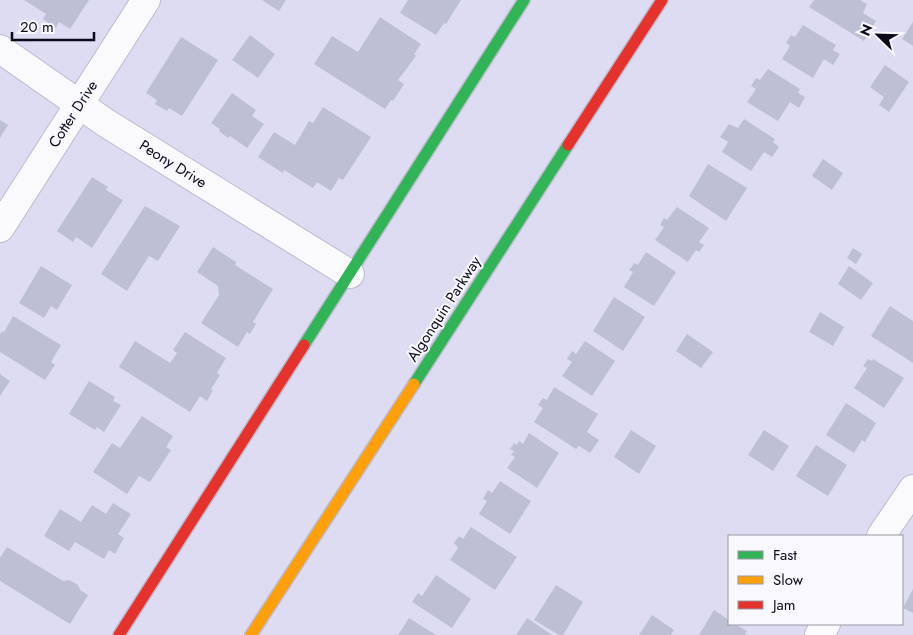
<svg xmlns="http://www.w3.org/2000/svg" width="913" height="635" font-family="Jost,sans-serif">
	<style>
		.building { fill: #bdc0d4 }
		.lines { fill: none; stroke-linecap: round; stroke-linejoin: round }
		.street-casing { stroke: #bbbace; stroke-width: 30 }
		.fast-casing { stroke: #bbbace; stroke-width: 14 }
		.slow-casing { stroke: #bbbace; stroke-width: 14 }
		.jam-casing { stroke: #bbbace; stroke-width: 14 }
		.street { stroke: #fafafd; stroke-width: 28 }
		.fast { stroke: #30b455; stroke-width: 11 }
		.slow { stroke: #ff9f0a; stroke-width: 11 }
		.jam { stroke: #e5322d; stroke-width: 11 }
		.labels { text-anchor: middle; stroke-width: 4; stroke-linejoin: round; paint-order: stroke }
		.street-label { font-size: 15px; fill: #0b091a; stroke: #f8f8fd }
	</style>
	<rect width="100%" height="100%" fill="#dddcf3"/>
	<!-- building -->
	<g class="building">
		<polygon points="24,0 89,0 70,29 59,22 56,28 43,19 46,14"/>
		<polygon points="262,0 286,0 279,11"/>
		<polygon points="408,0 461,0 446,24 444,23 436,35 400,13"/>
		<polygon points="814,0 860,0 867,4 863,13 876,21 864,41 809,7"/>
		<polygon points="380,17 421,44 414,54 416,56 398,80 404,84 393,101 391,100 385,109 314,64 332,36 358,52"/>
		<polygon points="913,22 913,46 902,39"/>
		<polygon points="803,25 836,45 833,50 840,54 833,65 824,59 813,78 782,59 790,46 786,43 791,35 795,37"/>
		<polygon points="250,35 275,54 258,78 232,60"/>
		<polygon points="181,37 218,60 182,116 169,108 167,111 155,104 157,100 146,93"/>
		<polygon points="885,65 909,82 889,112 879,105 884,97 870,87"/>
		<polygon points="768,69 800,89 798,93 805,97 799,108 790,102 778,121 747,102 756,89 751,86 754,81 756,78 760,80"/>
		<polygon points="232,93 256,110 252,116 264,124 247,148 230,136 228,138 219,131 220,129 211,123"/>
		<polygon points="323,107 371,137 343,180 339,178 331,191 317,182 313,188 284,170 283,173 258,157 274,132 295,145 309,121 313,123"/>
		<polygon points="744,119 775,139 773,142 779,147 772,157 764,152 751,171 722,152 728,142 720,137 729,124 738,128"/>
		<polygon points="0,120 8,125 0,138"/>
		<polygon points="823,159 843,173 832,190 812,176"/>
		<polygon points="708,164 747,188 726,221 689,196"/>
		<polygon points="92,177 108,187 106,190 123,200 92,248 76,237 73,242 57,231"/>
		<polygon points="145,206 180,226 158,261 149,256 127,291 101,274"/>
		<polygon points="677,207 709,228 699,242 704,245 699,252 696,250 688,262 655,240 664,227 660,225 664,218 667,220"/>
		<polygon points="213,247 236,262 235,265 273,289 253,322 256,324 250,334 247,332 238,347 201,323 219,295 218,286 197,272"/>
		<polygon points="853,248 862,254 856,264 847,258"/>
		<polygon points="646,252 676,272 654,306 624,287 633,272 629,270 633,265 634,263 638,265"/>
		<polygon points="41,266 72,285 57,310 51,306 44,318 19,303"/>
		<polygon points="849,266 873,283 861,300 838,284"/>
		<polygon points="614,297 645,317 623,351 593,331"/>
		<polygon points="890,306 913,321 913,363 871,336"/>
		<polygon points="820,312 844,327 833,346 809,332"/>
		<polygon points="13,316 61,345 51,362 55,365 45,380 0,352 0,334 2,331 4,332"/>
		<polygon points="185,332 226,358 217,373 220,375 211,389 213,390 207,401 200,396 190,412 119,367 135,341 170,363 177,353 173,350"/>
		<polygon points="687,334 713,352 701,368 676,351"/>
		<polygon points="585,341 615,361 592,396 562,376 572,362 567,359 572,351 576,354"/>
		<polygon points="868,359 872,361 873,359 904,378 884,408 854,388 867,368 863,366"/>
		<polygon points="0,374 10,381 0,396"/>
		<polygon points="89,381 115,397 113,401 121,405 104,432 97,427 95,430 69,414"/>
		<polygon points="554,387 598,414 587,432 599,440 590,453 579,446 576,449 534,422 543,408 538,405 543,398 547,400"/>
		<polygon points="846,403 876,423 865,442 862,440 854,453 826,435"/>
		<polygon points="142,416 173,436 166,447 171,450 150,482 139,476 127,494 93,472 112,443 120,448"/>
		<polygon points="631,430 656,446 639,474 614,457"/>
		<polygon points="764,430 789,446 773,471 748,455"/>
		<polygon points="529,433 559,453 537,488 507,468 515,457 511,455 514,451 510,449 514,443 517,445 519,441 523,444"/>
		<polygon points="816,445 847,465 828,496 796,476"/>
		<polygon points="500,481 531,501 510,534 479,514 487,501 483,499 488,490 492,493"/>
		<polygon points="113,503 131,514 118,534 124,538 115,554 109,550 104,559 75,542 69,551 44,536 60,509 81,522 92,505 106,514"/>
		<polygon points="471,527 517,557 495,590 450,560 458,548 454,543 459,536 463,539"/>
		<polygon points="7,547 63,581 69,580 78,585 80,590 88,595 70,624 0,581 0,558"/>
		<polygon points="436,575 471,599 452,628 412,602 418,593 422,596"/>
		<polygon points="556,585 583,602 563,635 559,635 534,620"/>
		<polygon points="913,589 913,613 903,608"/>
		<polygon points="714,610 729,620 729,624 735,624 747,631 745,635 699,635"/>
		<polygon points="652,615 674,630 671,635 639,635"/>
		<polygon points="409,618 436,635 398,635"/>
		<polygon points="527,618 552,635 516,635"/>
	</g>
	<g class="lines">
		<!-- street casing -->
		<g class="street-casing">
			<g id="street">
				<polyline points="0,49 106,123 350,274"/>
				<polyline points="0,228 146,0"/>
				<polyline points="881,536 913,489"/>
				<polyline points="819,635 826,624"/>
			</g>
		</g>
		<!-- fast casing -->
		<g class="fast-casing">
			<g id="fast">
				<polyline points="304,345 524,0"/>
				<polyline points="414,384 568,145"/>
			</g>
		</g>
		<!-- slow casing -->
		<g class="slow-casing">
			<polyline id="slow" points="251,635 414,384"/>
		</g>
		<!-- jam casing -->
		<g class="jam-casing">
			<g id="jam">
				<polyline points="568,145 662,0"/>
				<polyline points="119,635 304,345"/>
			</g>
		</g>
		<!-- street -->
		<use href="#street" class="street"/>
		<!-- fast -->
		<use href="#fast" class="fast"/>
		<!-- slow -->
		<use href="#slow" class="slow"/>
		<!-- jam -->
		<use href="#jam" class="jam"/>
	</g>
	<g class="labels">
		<!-- street labels -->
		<g class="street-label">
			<text transform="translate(73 114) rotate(-57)" y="5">Cotter Drive</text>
			<text transform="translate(173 164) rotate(32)" y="5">Peony Drive</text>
			<text transform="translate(444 309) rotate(-57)" y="5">Algonquin Parkway</text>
		</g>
	</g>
	<!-- legend -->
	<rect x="728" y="535" width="175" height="90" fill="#f8f8fd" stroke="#9998a2"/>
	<rect x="738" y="551" width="25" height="8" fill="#30b455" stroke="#9998a2"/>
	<text x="773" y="560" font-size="15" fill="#0b091a">Fast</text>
	<rect x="738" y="576" width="25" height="8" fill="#ff9f0a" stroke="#9998a2"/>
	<text x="773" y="585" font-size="15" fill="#0b091a">Slow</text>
	<rect x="738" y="601" width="25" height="8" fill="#e5322d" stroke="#9998a2"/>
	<text x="773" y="610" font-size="15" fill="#0b091a">Jam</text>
	<!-- north arrow -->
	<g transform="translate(878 35) rotate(293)" stroke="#f8f8fd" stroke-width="4" paint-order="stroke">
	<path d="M0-4L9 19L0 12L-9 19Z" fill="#0b091a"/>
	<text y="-8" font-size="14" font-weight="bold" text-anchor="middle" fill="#0b091a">N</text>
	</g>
	<!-- scale -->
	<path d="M12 32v8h82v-8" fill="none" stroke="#0b091a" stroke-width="2.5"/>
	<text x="20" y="32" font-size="15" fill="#0b091a" stroke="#f8f8fd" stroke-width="4" paint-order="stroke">20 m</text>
</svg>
